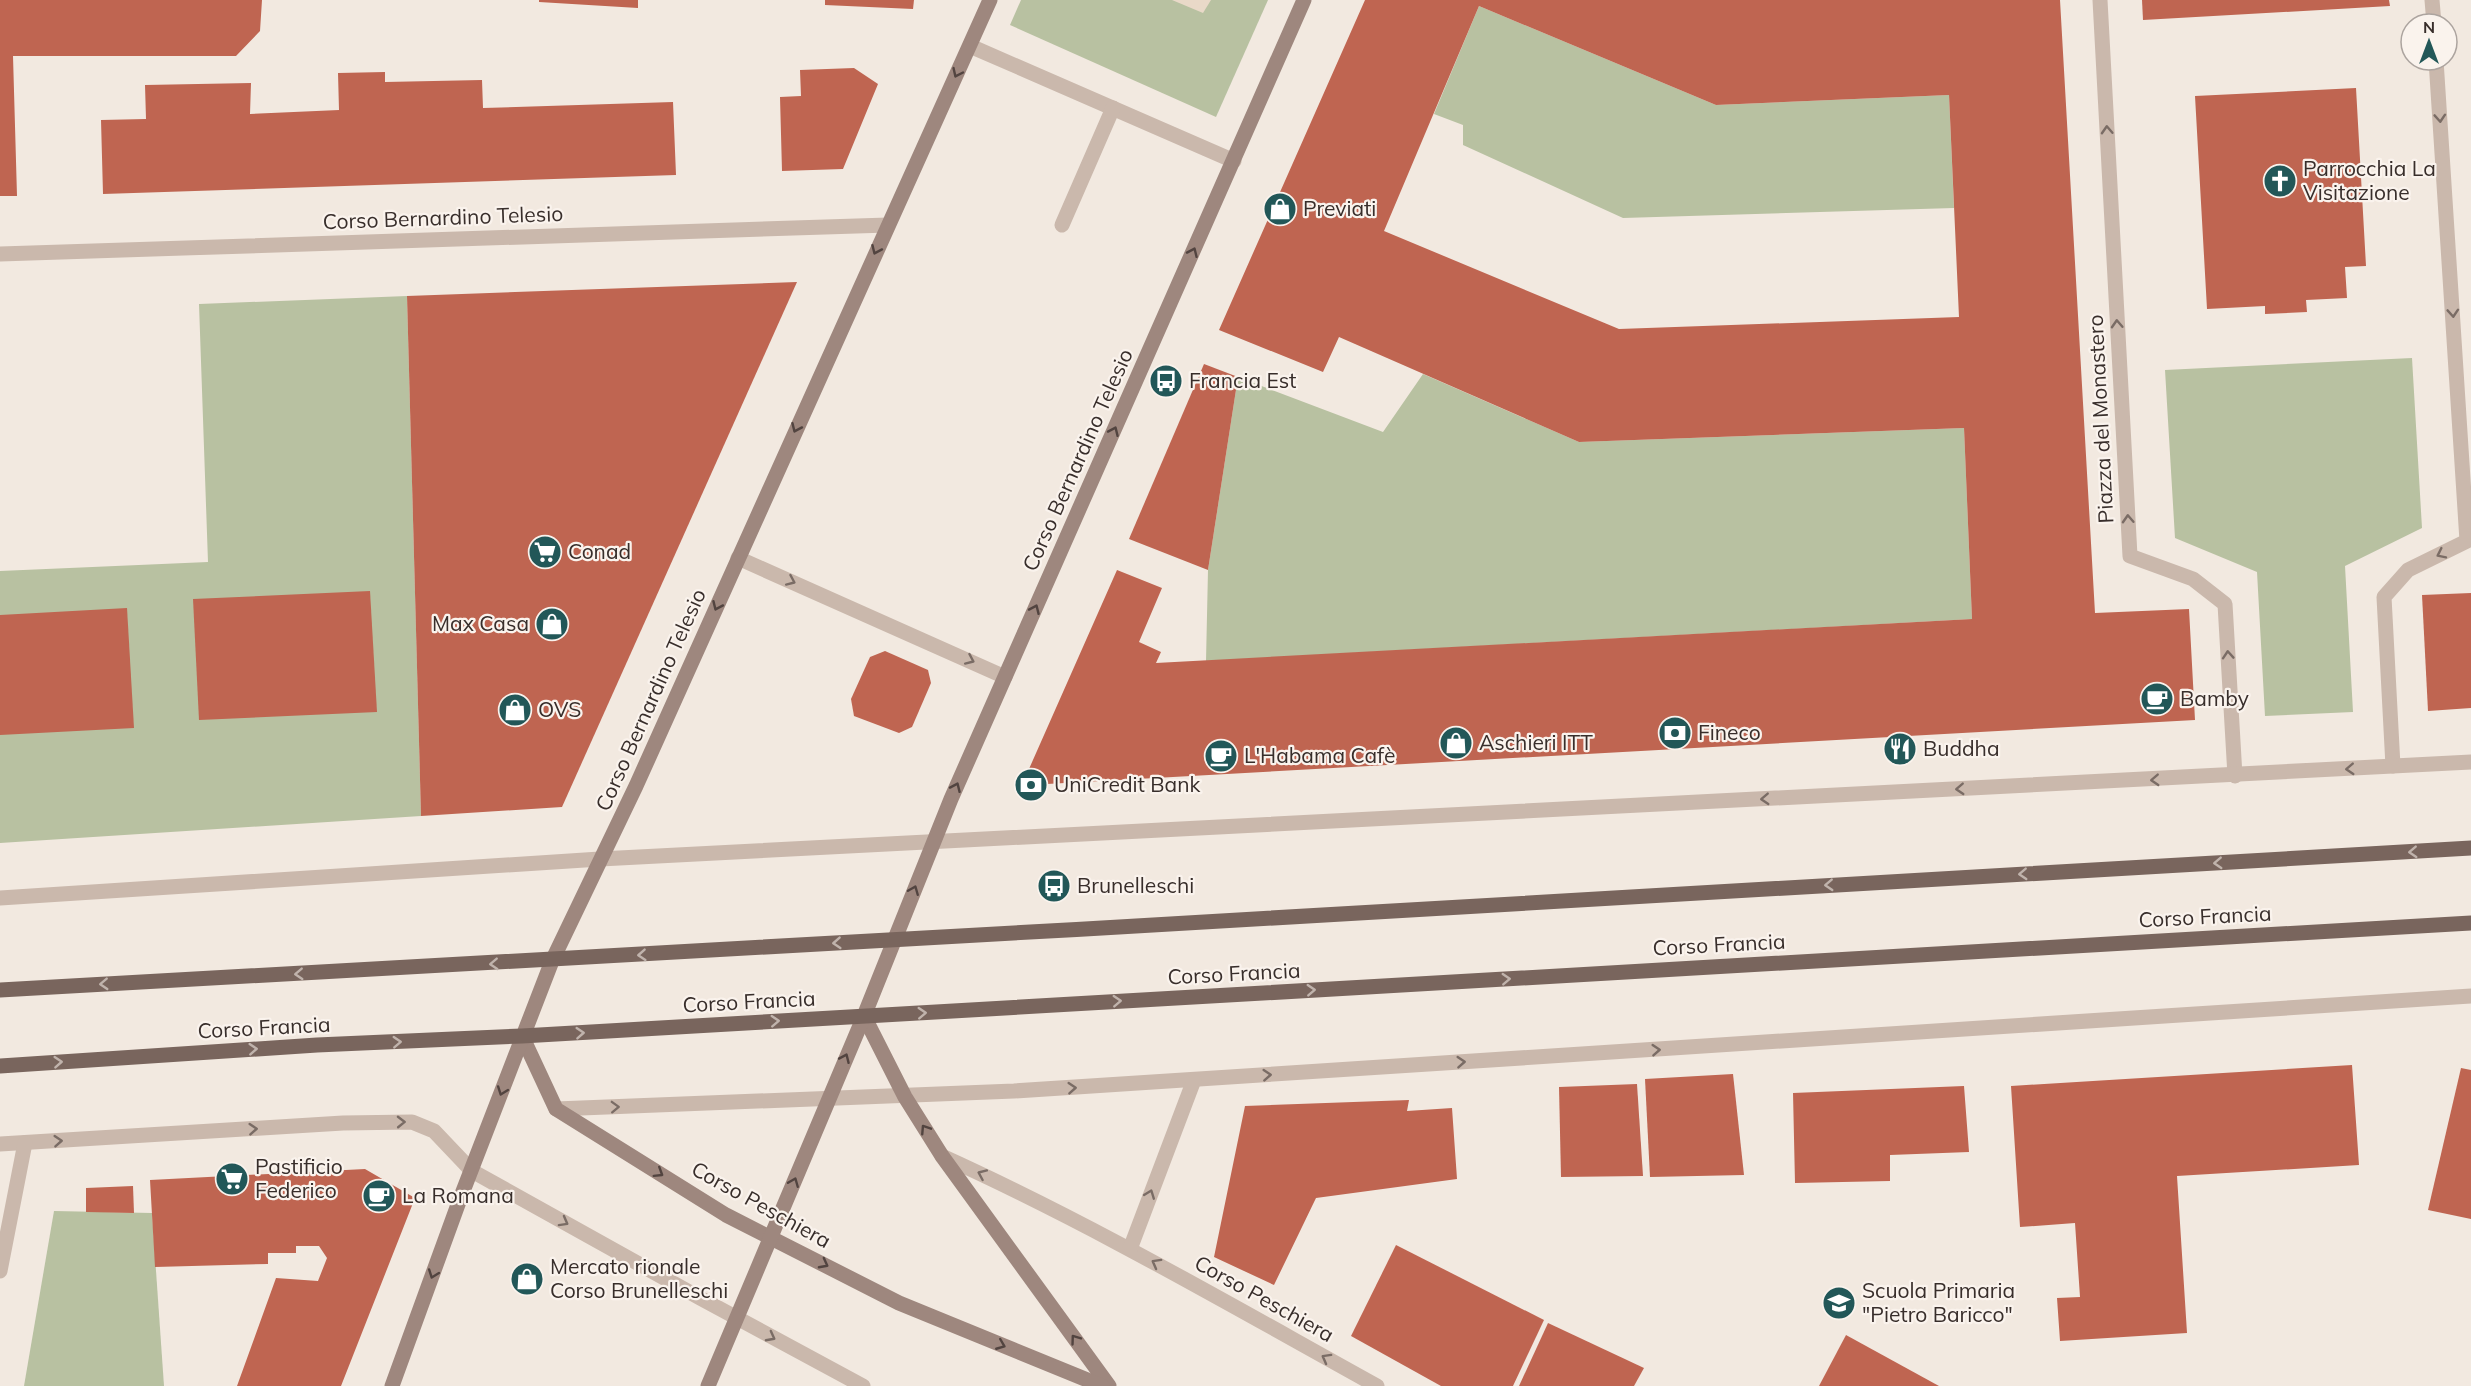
<svg xmlns="http://www.w3.org/2000/svg" width="2471" height="1386" font-family="Mulish,sans-serif">
	<style>
		.green { fill: #b8c1a1 }
		.plaza { fill: #e9d9c8 }
		.building { fill: #bf6551; fill-rule: evenodd }
		.lines { fill: none; stroke-linecap: round; stroke-linejoin: round }
		.lane { stroke: #cab8ac; stroke-width: 15 }
		.street { stroke: #cab8ac; stroke-width: 15 }
		.secondary { stroke: #9e877e; stroke-width: 15 }
		.primary { stroke: #79655d; stroke-width: 15 }
		.oneway { stroke: #524440 }
		.oneway2 { stroke: #7a6c65 }
		.oneway3 { stroke: #c0b3ac }
		.labels { text-anchor: middle; stroke-width: 4.5; stroke-linejoin: round; paint-order: stroke }
		.poi-label { font-size: 21px; fill: #382e2b; stroke: #faf3ed; text-anchor: start }
		.street-label { font-size: 21px; fill: #382e2b; stroke: #faf3ed }
	</style>
	<rect width="100%" height="100%" fill="#f2e9e0"/>
	<!-- green -->
	<g class="green">
		<polygon points="1021,0 1268,0 1216,117 1010,25"/>
		<polygon points="1479,6 1716,105 1949,95 1954,208 1623,218 1463,145 1463,125 1434,114"/>
		<polygon points="407,296 421,816 0,843 0,571 208,562 199,304"/>
		<polygon points="2412,358 2422,528 2345,566 2353,712 2265,716 2257,572 2175,538 2165,370"/>
		<polygon points="1423,374 1579,442 1964,428 1972,619 1206,661 1208,570 1238,377 1383,432"/>
		<polygon points="54,1211 152,1213 164,1386 24,1386"/>
	</g>
	<!-- plaza -->
	<polygon class="plaza" points="1172,0 1211,0 1203,13"/>
	<!-- building -->
	<g class="building">
		<polygon points="0,0 262,0 260,31 236,56 13,56 17,196 0,196"/>
		<polygon points="539,0 638,0 638,8 539,2"/>
		<polygon points="825,0 914,0 913,9 825,5"/>
		<path d="M1365 0H2060L2095 613 2189 609 2195 720 1029 785 1025 778 1117 570 1162 588 1139 642 1161 652 1156 663 1972 619 1964 428 1579 442 1339 337 1323 372 1219 330ZM1479 6 1716 105 1949 95 1959 317 1619 329 1384 231Z"/>
		<polygon points="2142,0 2389,0 2390,6 2143,20"/>
		<polygon points="854,68 878,84 843,169 782,171 780,97 801,96 800,70"/>
		<polygon points="385,72 385,82 482,80 483,108 673,102 676,175 103,194 101,120 146,119 145,85 251,83 250,114 339,110 338,73"/>
		<polygon points="2356,88 2366,266 2345,267 2347,298 2306,300 2307,312 2265,314 2265,306 2207,309 2195,96"/>
		<polygon points="797,282 562,807 421,816 407,296"/>
		<polygon points="1204,364 1238,377 1208,570 1129,539"/>
		<polygon points="370,591 377,712 199,720 193,599"/>
		<polygon points="2471,593 2471,708 2428,711 2422,595"/>
		<polygon points="127,608 134,728 0,735 0,615"/>
		<polygon points="885,651 928,670 931,683 912,727 899,733 854,716 851,699 870,657"/>
		<polygon points="2352,1065 2359,1165 2177,1176 2187,1333 2060,1341 2057,1298 2080,1297 2075,1223 2020,1227 2011,1086"/>
		<polygon points="2461,1068 2471,1070 2471,1219 2428,1210"/>
		<polygon points="1733,1074 1744,1175 1650,1177 1645,1079"/>
		<polygon points="1637,1084 1643,1176 1561,1177 1559,1087"/>
		<polygon points="1964,1086 1969,1152 1890,1155 1890,1181 1795,1183 1793,1093"/>
		<polygon points="1409,1100 1407,1111 1452,1108 1457,1179 1316,1198 1274,1285 1214,1257 1245,1106"/>
		<polygon points="365,1169 415,1198 341,1386 237,1386 276,1278 318,1281 327,1258 319,1246 296,1246 296,1253 268,1253 268,1264 155,1267 150,1180"/>
		<polygon points="133,1186 134,1213 86,1212 86,1188"/>
		<polygon points="1396,1245 1544,1320 1513,1386 1441,1386 1351,1336"/>
		<polygon points="1548,1323 1644,1368 1634,1386 1519,1386"/>
		<polygon points="1846,1335 1939,1386 1819,1386"/>
	</g>
	<g class="lines">
		<!-- lane -->
		<g class="lane">
			<polyline points="970,46 1234,161"/>
			<polyline points="1062,225 1113,108"/>
			<polyline points="738,558 1005,677"/>
		</g>
		<!-- street -->
		<g class="street">
			<polyline points="2100,0 2130,556 2193,579 2225,604 2235,776"/>
			<polyline points="2432,0 2434,24"/>
			<polyline points="0,254 888,225"/>
			<polyline points="2393,766 2384,597 2408,570 2467,541 2436,60"/>
			<polyline points="0,898 600,859 2471,762"/>
			<polyline points="556,1109 1014,1091 2471,996"/>
			<polyline points="0,1144 343,1123 412,1122 434,1131 472,1171 700,1298 863,1386"/>
			<path d="M942 1156C1092 1224 1234 1307 1377 1386"/>
			<polyline points="1130,1249 1194,1080"/>
			<polyline points="0,1271 25,1143"/>
		</g>
		<!-- secondary -->
		<g class="secondary">
			<polyline points="864,1016 905,1097 942,1156 1109,1386"/>
			<polyline points="522,1036 556,1109 726,1215 899,1303 1102,1386"/>
			<polyline points="392,1386 460,1199 552,961 636,786 990,0"/>
			<polyline points="708,1386 864,1016 951,799 1304,0"/>
		</g>
		<!-- primary -->
		<g class="primary">
			<path d="M0 990C824 946 1647 895 2471 848"/>
			<polyline points="0,1066 317,1045 522,1036 2471,923"/>
		</g>
	</g>
	<!-- one-way arrows -->
	<defs><path id="oneway-chevron" d="M-2-3.5L2.5 0L-2 3.5" fill="none" stroke-width="1.6" stroke-linecap="round" stroke-linejoin="round" transform="scale(1.5)"/></defs>
	<g class="oneway">
		<use href="#oneway-chevron" transform="translate(957 73) rotate(115)"/>
		<use href="#oneway-chevron" transform="translate(876 250) rotate(114)"/>
		<use href="#oneway-chevron" transform="translate(1193 252) rotate(-66)"/>
		<use href="#oneway-chevron" transform="translate(796 428) rotate(114)"/>
		<use href="#oneway-chevron" transform="translate(1114 431) rotate(-66)"/>
		<use href="#oneway-chevron" transform="translate(717 606) rotate(114)"/>
		<use href="#oneway-chevron" transform="translate(1035 609) rotate(-66)"/>
		<use href="#oneway-chevron" transform="translate(956 787) rotate(-66)"/>
		<use href="#oneway-chevron" transform="translate(914 890) rotate(-68)"/>
		<use href="#oneway-chevron" transform="translate(845 1058) rotate(-66)"/>
		<use href="#oneway-chevron" transform="translate(502 1091) rotate(110)"/>
		<use href="#oneway-chevron" transform="translate(925 1129) rotate(-123)"/>
		<use href="#oneway-chevron" transform="translate(659 1173) rotate(32)"/>
		<use href="#oneway-chevron" transform="translate(794 1182) rotate(-68)"/>
		<use href="#oneway-chevron" transform="translate(824 1264) rotate(28)"/>
		<use href="#oneway-chevron" transform="translate(433 1274) rotate(110)"/>
		<use href="#oneway-chevron" transform="translate(1075 1339) rotate(-126)"/>
		<use href="#oneway-chevron" transform="translate(1001 1345) rotate(22)"/>
	</g>
	<g class="oneway2">
		<use href="#oneway-chevron" transform="translate(2440 118) rotate(86)"/>
		<use href="#oneway-chevron" transform="translate(2107 130) rotate(-93)"/>
		<use href="#oneway-chevron" transform="translate(2453 313) rotate(86)"/>
		<use href="#oneway-chevron" transform="translate(2117 324) rotate(-93)"/>
		<use href="#oneway-chevron" transform="translate(2128 519) rotate(-93)"/>
		<use href="#oneway-chevron" transform="translate(2441 554) rotate(154)"/>
		<use href="#oneway-chevron" transform="translate(791 581) rotate(24)"/>
		<use href="#oneway-chevron" transform="translate(2228 655) rotate(-94)"/>
		<use href="#oneway-chevron" transform="translate(970 660) rotate(24)"/>
		<use href="#oneway-chevron" transform="translate(2350 769) rotate(177)"/>
		<use href="#oneway-chevron" transform="translate(2155 780) rotate(177)"/>
		<use href="#oneway-chevron" transform="translate(1960 789) rotate(177)"/>
		<use href="#oneway-chevron" transform="translate(1765 799) rotate(177)"/>
		<use href="#oneway-chevron" transform="translate(1656 1050) rotate(-4)"/>
		<use href="#oneway-chevron" transform="translate(1461 1062) rotate(-4)"/>
		<use href="#oneway-chevron" transform="translate(1267 1075) rotate(-4)"/>
		<use href="#oneway-chevron" transform="translate(1072 1088) rotate(-4)"/>
		<use href="#oneway-chevron" transform="translate(615 1107) rotate(-2)"/>
		<use href="#oneway-chevron" transform="translate(401 1122) rotate(-1)"/>
		<use href="#oneway-chevron" transform="translate(253 1129) rotate(-4)"/>
		<use href="#oneway-chevron" transform="translate(58 1141) rotate(-4)"/>
		<use href="#oneway-chevron" transform="translate(982 1174) rotate(-156)"/>
		<use href="#oneway-chevron" transform="translate(1150 1194) rotate(-69)"/>
		<use href="#oneway-chevron" transform="translate(564 1222) rotate(29)"/>
		<use href="#oneway-chevron" transform="translate(1156 1263) rotate(-151)"/>
		<use href="#oneway-chevron" transform="translate(771 1337) rotate(28)"/>
		<use href="#oneway-chevron" transform="translate(1326 1358) rotate(-151)"/>
	</g>
	<g class="oneway3">
		<use href="#oneway-chevron" transform="translate(2413 852) rotate(177)"/>
		<use href="#oneway-chevron" transform="translate(2218 863) rotate(177)"/>
		<use href="#oneway-chevron" transform="translate(2023 874) rotate(177)"/>
		<use href="#oneway-chevron" transform="translate(1829 885) rotate(177)"/>
		<use href="#oneway-chevron" transform="translate(837 943) rotate(176)"/>
		<use href="#oneway-chevron" transform="translate(642 955) rotate(176)"/>
		<use href="#oneway-chevron" transform="translate(494 964) rotate(177)"/>
		<use href="#oneway-chevron" transform="translate(299 974) rotate(177)"/>
		<use href="#oneway-chevron" transform="translate(1506 979) rotate(-3)"/>
		<use href="#oneway-chevron" transform="translate(104 984) rotate(177)"/>
		<use href="#oneway-chevron" transform="translate(1311 990) rotate(-3)"/>
		<use href="#oneway-chevron" transform="translate(1117 1001) rotate(-3)"/>
		<use href="#oneway-chevron" transform="translate(922 1013) rotate(-3)"/>
		<use href="#oneway-chevron" transform="translate(775 1021) rotate(-3)"/>
		<use href="#oneway-chevron" transform="translate(580 1033) rotate(-4)"/>
		<use href="#oneway-chevron" transform="translate(397 1042) rotate(-3)"/>
		<use href="#oneway-chevron" transform="translate(253 1049) rotate(-4)"/>
		<use href="#oneway-chevron" transform="translate(58 1062) rotate(-4)"/>
	</g>
	<!-- icons -->
	<defs>
		<g id="church-disc" transform="scale(1.725)"><circle r="9.5" fill="#225758" stroke="#faf3ed"/><path d="M-1.2-6h2.4v3.5h3.3v2.4h-3.3V6h-2.4V-.1h-3.3v-2.4h3.3Z" fill="#fff"/></g>
		<g id="shop-disc" transform="scale(1.725)"><circle r="9.5" fill="#225758" stroke="#faf3ed"/><path d="M-5-2.5h2.3a2.7 3.5 0 0 1 5.4 0H5L5.5 6h-11ZM-1.5-2.5h3a1.5 2.3 0 0 0-3 0Z" fill="#fff"/></g>
		<g id="bus-disc" transform="scale(1.725)"><circle r="9.5" fill="#225758" stroke="#faf3ed"/><path d="M-5-6H5V4H4V6H2V4H-2V6H-4V4H-5ZM-3.5-4V0h7V-4ZM-3.5 1.2v1.5H-2V1.2ZM2 1.2v1.5H3.5V1.2Z" fill="#fff"/></g>
		<g id="supermarket-disc" transform="scale(1.725)"><circle r="9.5" fill="#225758" stroke="#faf3ed"/><path d="M-6-5.5h2.5l.6 2H6L4.5 2H-2.5L-4.4-4H-6ZM-1.5 3.2a1.3 1.3 0 1 0 .1 0ZM3 3.2a1.3 1.3 0 1 0 .1 0Z" fill="#fff"/></g>
		<g id="cafe-disc" transform="scale(1.725)"><circle r="9.5" fill="#225758" stroke="#faf3ed"/><path d="M-5.5-4.5H6V0H3Q3 3.5 0 3.5H-2.5Q-5.5 3.5-5.5 0ZM3-3.2v2h1.7v-2ZM-6 4.5H4V6H-6Z" fill="#fff"/></g>
		<g id="bank-disc" transform="scale(1.725)"><circle r="9.5" fill="#225758" stroke="#faf3ed"/><path d="M-6-4H6V4H-6ZM0-2.3a2.3 2.3 0 1 0 0 4.6a2.3 2.3 0 1 0 0-4.6Z" fill="#fff"/></g>
		<g id="restaurant-disc" transform="scale(1.725)"><circle r="9.5" fill="#225758" stroke="#faf3ed"/><path d="M-5-6h1v4h1v-4h1v4h1v-4h1v5L-1.5 .5V6h-2V.5L-5-1ZM5-6V6H3V1.5H1.5Q1.5-4 5-6Z" fill="#fff"/></g>
		<g id="school-disc" transform="scale(1.725)"><circle r="9.5" fill="#225758" stroke="#faf3ed"/><path d="M0-5L7-2L0 1L-7-2ZM-4 1L0 2.5L4 1V4Q0 6-4 4Z" fill="#fff"/></g>
	</defs>
	<g fill-rule="evenodd">
		<use href="#church-disc" x="2280" y="181"/>
		<use href="#shop-disc" x="1280" y="209"/>
		<use href="#bus-disc" x="1166" y="381"/>
		<use href="#supermarket-disc" x="545" y="552"/>
		<use href="#shop-disc" x="552" y="624"/>
		<use href="#cafe-disc" x="2157" y="699"/>
		<use href="#shop-disc" x="515" y="710"/>
		<use href="#bank-disc" x="1675" y="733"/>
		<use href="#shop-disc" x="1456" y="743"/>
		<use href="#restaurant-disc" x="1900" y="749"/>
		<use href="#cafe-disc" x="1221" y="756"/>
		<use href="#bank-disc" x="1031" y="785"/>
		<use href="#bus-disc" x="1054" y="886"/>
		<use href="#supermarket-disc" x="232" y="1179"/>
		<use href="#cafe-disc" x="379" y="1196"/>
		<use href="#shop-disc" x="527" y="1279"/>
		<use href="#school-disc" x="1839" y="1303"/>
	</g>
	<g class="labels">
		<!-- poi labels -->
		<g class="poi-label">
			<text x="2303" y="176">Parrocchia La<tspan x="2303" dy="24">Visitazione</tspan></text>
			<text x="1303" y="216">Previati</text>
			<text x="1189" y="388">Francia Est</text>
			<text x="568" y="559">Conad</text>
			<text x="529" y="631" text-anchor="end">Max Casa</text>
			<text x="2180" y="706">Bamby</text>
			<text x="538" y="717">OVS</text>
			<text x="1698" y="740">Fineco</text>
			<text x="1479" y="750">Aschieri ITT</text>
			<text x="1923" y="756">Buddha</text>
			<text x="1244" y="763">L'Habama Cafè</text>
			<text x="1054" y="792">UniCredit Bank</text>
			<text x="1077" y="893">Brunelleschi</text>
			<text x="255" y="1174">Pastificio<tspan x="255" dy="24">Federico</tspan></text>
			<text x="402" y="1203">La Romana</text>
			<text x="550" y="1274">Mercato rionale<tspan x="550" dy="24">Corso Brunelleschi</tspan></text>
			<text x="1862" y="1298">Scuola Primaria<tspan x="1862" dy="24">"Pietro Baricco"</tspan></text>
		</g>
		<!-- street labels -->
		<g class="street-label">
			<text transform="translate(443 218) rotate(-2)" y="7">Corso Bernardino Telesio</text>
			<text transform="translate(2101 419) rotate(-93)" y="7">Piazza del Monastero</text>
			<text transform="translate(1078 460) rotate(-66)" y="7">Corso Bernardino Telesio</text>
			<text transform="translate(651 700) rotate(-66)" y="7">Corso Bernardino Telesio</text>
			<text transform="translate(2205 917) rotate(-3)" y="7">Corso Francia</text>
			<text transform="translate(1719 945) rotate(-3)" y="7">Corso Francia</text>
			<text transform="translate(1234 974) rotate(-3)" y="7">Corso Francia</text>
			<text transform="translate(749 1002) rotate(-3)" y="7">Corso Francia</text>
			<text transform="translate(264 1028) rotate(-3)" y="7">Corso Francia</text>
			<text transform="translate(761 1205) rotate(29)" y="7">Corso Peschiera</text>
			<text transform="translate(1264 1299) rotate(29)" y="7">Corso Peschiera</text>
		</g>
	</g>
	<!-- north arrow -->
	<g transform="translate(2429 42)"><circle r="28" fill="#faf3ed" stroke="#aca49f" stroke-width="1.5"/>
	<path d="M0-4.5L10 22L0 15L-10 22Z" fill="#225758"/>
	<text y="-9" font-size="16" font-weight="bold" text-anchor="middle" fill="#382e2b">N</text>
	</g>
</svg>
